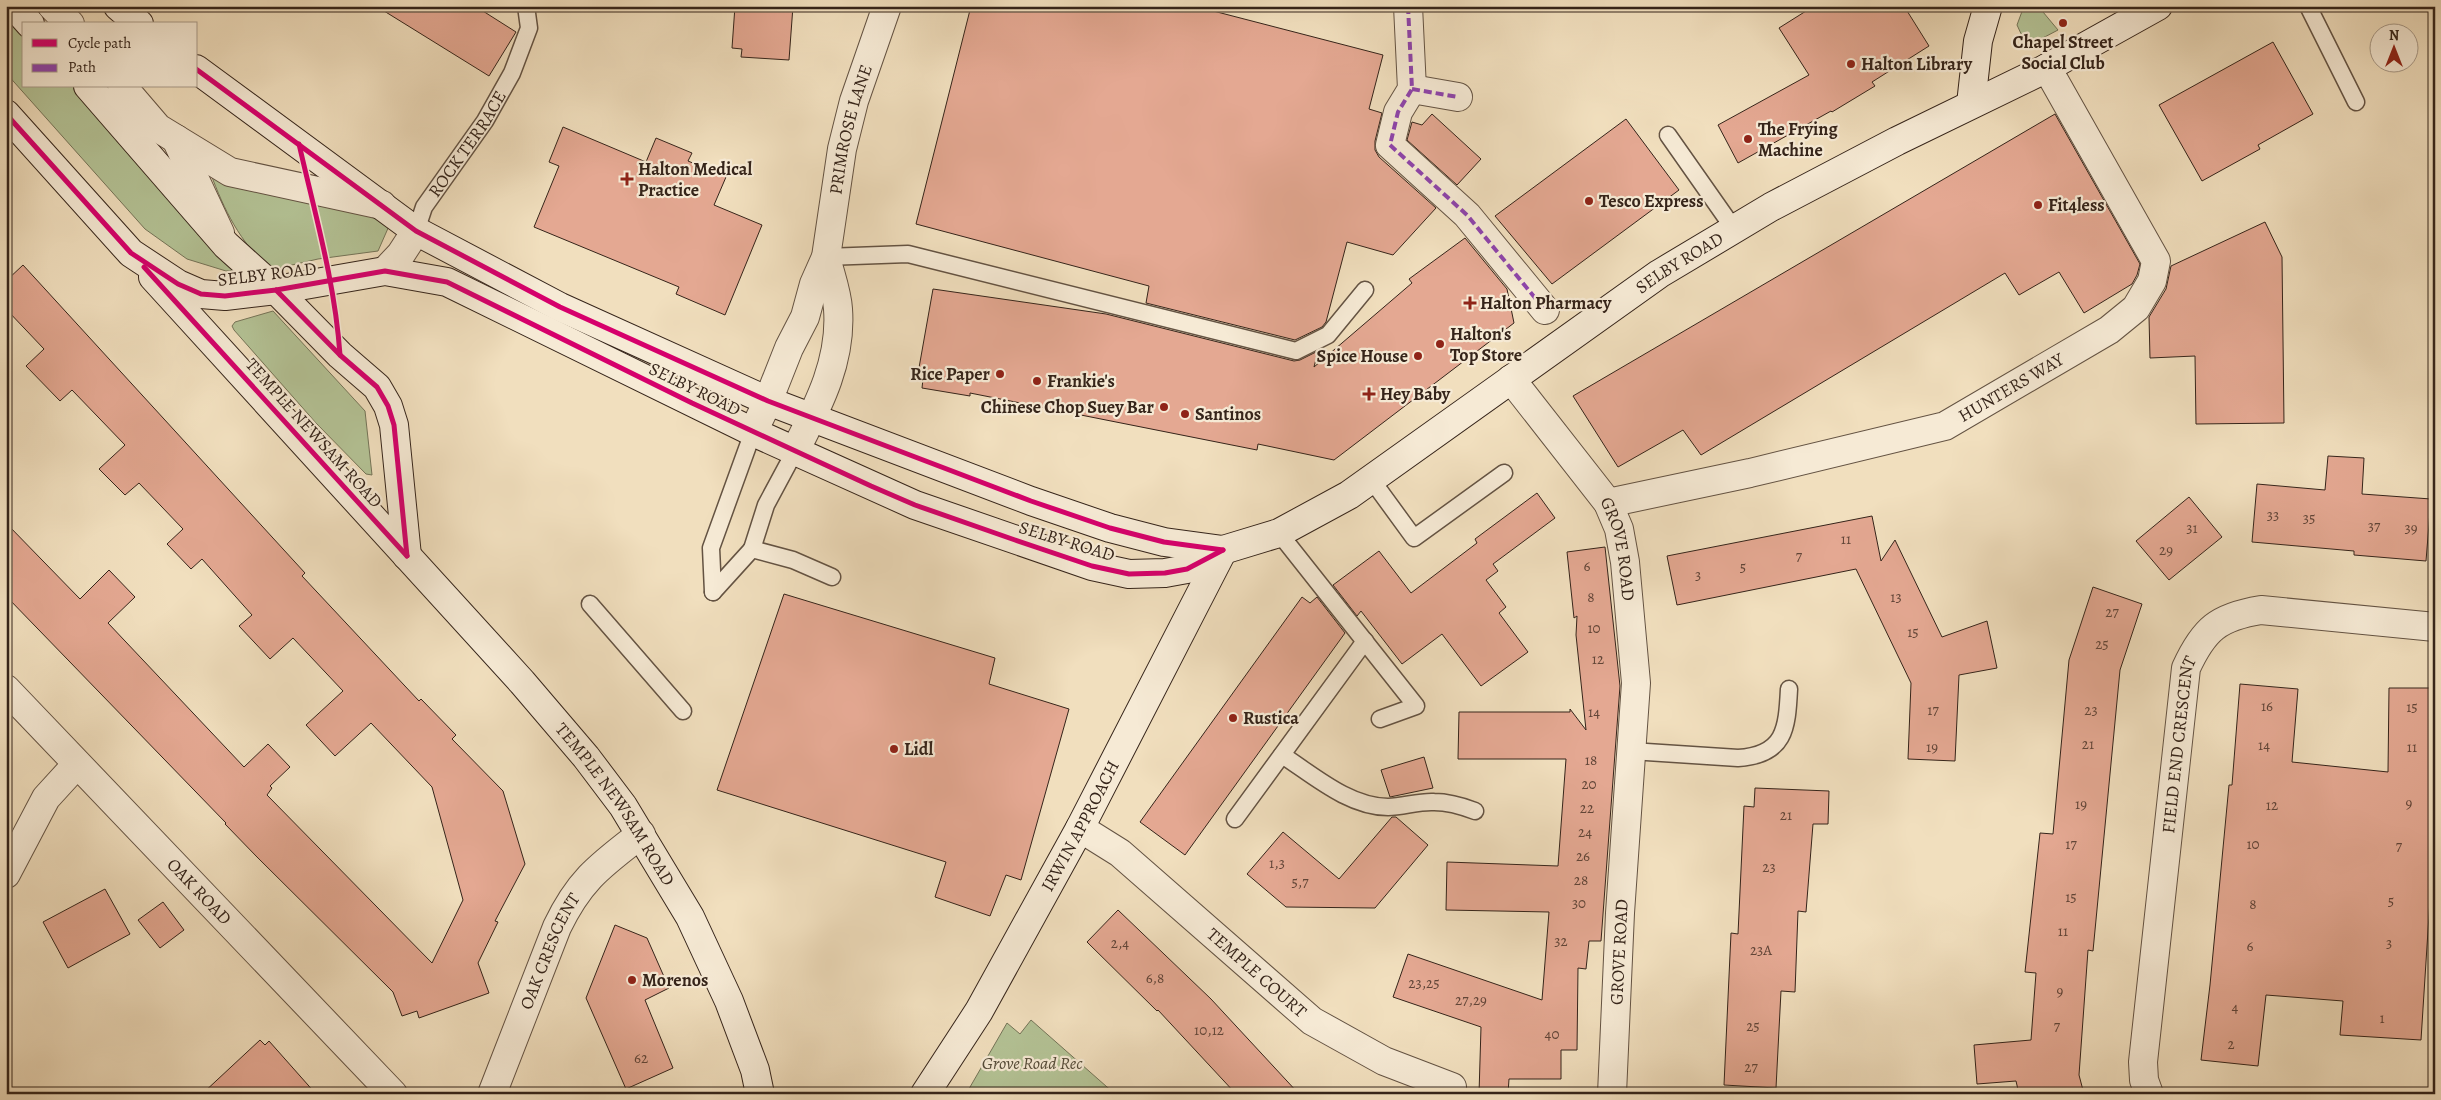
<svg xmlns="http://www.w3.org/2000/svg" width="2441" height="1100" font-family="Alegreya,serif">
	<style>
		.green { fill: #b4c396; stroke: #747458 }
		.building { fill: #e4a892; stroke: #35241a }
		.lines { fill: none; stroke-linecap: round; stroke-linejoin: round }
		.lane-casing { stroke: #645343; stroke-width: 19 }
		.street-casing { stroke: #645343; stroke-width: 30 }
		.secondary-casing { stroke: #35241a; stroke-width: 30 }
		.lane { stroke: #f6ead5; stroke-width: 16 }
		.street { stroke: #f6ead5; stroke-width: 28 }
		.secondary { stroke: #f6ead5; stroke-width: 28 }
		.quiet { stroke: #8e44ad; stroke-width: 4; stroke-dasharray: 8 4; stroke-linecap: butt }
		.cycleway-casing { stroke: #f6ead5; stroke-width: 8 }
		.cycleway { stroke: #d6006c; stroke-width: 5 }
		.poi-dot { fill: #8f2418; stroke: #f6ead5; stroke-width: 2 }
		.labels { text-anchor: middle; stroke-width: 4.5; stroke-linejoin: round; paint-order: stroke }
		.number-label { font-size: 15px; fill: #614538 }
		.poi-label { font-size: 18px; font-weight: bold; fill: #35241a; stroke: #f6ead5; text-anchor: start }
		.street-label { font-size: 18px; fill: #35241a; stroke: #f6ead5 }
		.park-label { font-size: 18px; font-style: italic; fill: #554c39; stroke: #f6ead5 }
	</style>
	<rect width="100%" height="100%" fill="#f1dfbe"/>
	<filter id="stains"><feTurbulence type="fractalNoise" baseFrequency=".004" numOctaves="4"/><feColorMatrix values="0 0 0 0 .2 0 0 0 0 .09 0 0 0 0 .02 0 0 0 .5 -.17"/></filter>
	<radialGradient id="worn" r=".72"><stop offset=".6" stop-color="#630" stop-opacity="0"/><stop offset="1" stop-color="#630" stop-opacity=".3"/></radialGradient>
	<!-- green -->
	<g class="green">
		<polygon points="2024,6 2038,6 2058,30 2037,41 2023,38 2017,25"/>
		<polygon points="6,20 24,27 24,86 81,86 242,270 226,271 187,259 145,229 6,73"/>
		<path d="M210 172 379 216 389 226 378 251 318 259 270 270C239 240 225 212 210 172Z"/>
		<polygon points="273,311 365,411 372,475 366,474 316,423 234,330 232,326 235,322"/>
		<polygon points="1031,1020 1115,1094 966,1094 1007,1023 1020,1034"/>
	</g>
	<!-- building -->
	<g class="building">
		<polygon points="376,6 475,6 516,32 489,76"/>
		<polygon points="735,6 793,6 789,60 741,57 742,49 732,48"/>
		<polygon points="971,6 1194,6 1383,55 1369,109 1382,113 1375,141 1375,150 1379,157 1436,208 1393,255 1347,242 1326,322 1322,327 1295,340 1146,303 1149,286 916,224"/>
		<polygon points="1814,6 1904,6 1929,46 1872,82 1875,86 1832,112 1831,111 1738,163 1718,125 1809,75 1779,28"/>
		<polygon points="2273,42 2313,114 2258,145 2260,149 2202,181 2159,105"/>
		<polygon points="1432,114 1481,159 1457,185 1407,140 1412,122 1422,125"/>
		<polygon points="2055,114 2140,264 2137,275 2132,284 2084,313 2059,272 2019,295 2005,273 1701,455 1683,430 1618,467 1573,396"/>
		<polygon points="1626,119 1679,190 1552,284 1495,216"/>
		<polygon points="563,127 646,162 656,138 692,153 688,161 726,177 714,205 762,225 725,315 676,294 679,287 534,227 559,166 549,162"/>
		<polygon points="2265,222 2282,257 2284,423 2196,424 2195,356 2150,358 2149,317 2166,289 2171,266"/>
		<polygon points="1465,238 1507,289 1514,323 1334,460 1258,444 1257,450 970,393 970,396 922,388 923,379 917,379 933,289 1106,314 1294,361 1300,360 1318,351 1314,367 1412,283 1409,279"/>
		<polygon points="23,265 305,573 302,576 419,701 421,699 456,735 452,739 503,791 525,864 495,921 498,922 478,963 489,993 419,1018 417,1011 402,1016 393,992 257,857 225,824 226,823 6,596 6,523 80,599 109,570 135,597 108,623 244,767 268,744 290,767 270,786 272,788 267,795 432,963 463,900 432,787 371,723 335,756 306,725 343,691 293,638 270,659 239,626 252,615 202,559 191,569 167,544 183,529 139,483 125,495 99,469 125,445 72,390 60,401 26,366 44,349 6,309 6,281"/>
		<polygon points="2328,456 2364,458 2362,494 2431,499 2426,561 2354,555 2354,551 2252,542 2257,484 2325,490"/>
		<polygon points="1537,493 1555,518 1493,564 1498,571 1486,580 1506,607 1499,613 1528,652 1481,686 1442,634 1402,664 1361,611 1357,616 1333,585 1379,551 1411,593 1477,543 1475,539"/>
		<polygon points="2189,497 2222,537 2169,580 2136,541"/>
		<polygon points="1872,516 1881,561 1895,540 1942,637 1987,621 1997,668 1959,675 1955,761 1908,759 1911,683 1856,569 1677,605 1667,556"/>
		<polygon points="1605,547 1620,686 1601,941 1589,941 1586,969 1578,968 1577,1050 1561,1050 1561,1079 1509,1079 1508,1094 1479,1094 1481,1027 1393,997 1408,954 1542,1000 1549,912 1446,910 1447,862 1558,866 1566,759 1458,759 1459,712 1570,712 1570,709 1586,730 1576,635 1577,616 1574,618 1567,552"/>
		<polygon points="2093,587 2142,604 2120,670 2093,951 2088,950 2079,1075 2084,1094 2019,1094 2016,1081 1977,1084 1974,1045 2031,1040 2036,973 2025,972 2040,833 2053,834 2069,660"/>
		<polygon points="784,594 995,658 989,684 1069,709 1021,880 1006,875 990,916 935,897 946,862 717,790"/>
		<polygon points="1302,597 1310,603 1317,597 1345,633 1185,855 1140,822"/>
		<polygon points="2240,684 2298,689 2292,762 2388,772 2389,688 2435,688 2435,869 2432,868 2421,1040 2340,1035 2343,1001 2266,995 2258,1066 2201,1060 2210,985 2229,785 2232,785"/>
		<polygon points="1424,757 1433,788 1390,797 1381,770"/>
		<polygon points="1755,788 1829,791 1828,824 1813,824 1806,912 1798,911 1795,992 1781,991 1776,1088 1724,1085 1731,933 1738,934 1744,806 1754,807"/>
		<polygon points="1392,817 1396,817 1428,845 1375,908 1286,907 1247,874 1283,832 1339,879"/>
		<polygon points="105,889 130,934 68,968 43,922"/>
		<polygon points="163,902 184,930 160,948 138,920"/>
		<polygon points="1118,910 1211,999 1299,1094 1236,1094 1158,1010 1157,1011 1087,942"/>
		<polygon points="615,925 647,938 669,988 645,1000 673,1068 626,1089 586,998"/>
		<polygon points="260,1040 265,1045 269,1041 316,1094 202,1094"/>
	</g>
	<g class="lines">
		<!-- lane casing -->
		<g class="lane-casing">
			<g id="lane">
				<polyline points="2308,6 2356,102"/>
				<polyline points="1668,135 1734,229"/>
				<path id="s1" d="M416 231 424 207 485 121 512 73 529 28 526 6"/>
				<polyline points="826,257 908,254 1296,351 1328,335 1365,290"/>
				<polyline points="1371,479 1414,538 1504,473"/>
				<polyline points="1279,533 1416,706 1380,719"/>
				<polyline points="752,549 766,505 795,451"/>
				<polyline points="713,592 711,548 753,432"/>
				<polyline points="713,592 752,549 793,560 832,577"/>
				<polyline points="590,604 683,711"/>
				<path d="M1631 751 1738 758C1785 755 1787 729 1789 689"/>
				<path d="M1282 755C1313 775 1349 807 1388 807 1403 807 1419 801 1434 802 1449 802 1462 806 1475 811"/>
				<polyline points="1235,819 1365,641"/>
			</g>
		</g>
		<!-- street casing -->
		<g class="street-casing">
			<g id="street">
				<polyline points="52,6 70,24"/>
				<polyline points="1408,6 1412,89 1398,112 1390,145 1467,215 1545,310"/>
				<polyline points="122,86 158,128 230,172 382,205"/>
				<polyline points="1412,89 1458,97"/>
				<polyline points="176,139 220,233"/>
				<polyline points="385,271 401,254 416,231"/>
				<path id="s2" d="M1511 379 1608 503 1619 529 1625 562 1636 683 1620 913 1612 1094"/>
				<path id="s3" d="M753 432 768 401 789 348 805 317 814 284 826 257 842 149 854 101 887 6"/>
				<path d="M795 451C818 406 842 361 838 309 837 292 830 274 826 257"/>
				<path id="s4" d="M1608 503 1750 473 1945 426 2109 330 2136 308 2152 281 2156 261 2047 68"/>
				<path id="s5" d="M6 689 393 1094"/>
				<path id="s6" d="M1080 828 1120 853 1312 1021 1384 1061 1452 1087"/>
				<polyline points="6,874 46,798 77,764"/>
				<path id="s7" d="M492 1094 557 927C580 879 601 865 641 834"/>
				<path id="s8" d="M2149 1094 2144 1080 2143 1062 2186 668C2204 629 2218 617 2261 610L2435 627"/>
			</g>
		</g>
		<!-- secondary casing -->
		<g class="secondary-casing">
			<g id="secondary">
				<polyline points="14,6 30,24"/>
				<polyline points="118,6 139,24"/>
				<polyline points="196,69 416,231 560,307 768,401 1031,501 1110,528 1164,542 1223,550"/>
				<polyline points="88,86 226,245 276,290 340,355 377,387 388,406 394,425 407,556"/>
				<polyline points="1971,104 1978,41 1988,6"/>
				<path id="s9" d="M6 114 131 253 178 284 201 294 225 296 276 290 385 271 447 282 753 432 915 505 1092 566 1129 574 1165 573 1187 569 1223 550 1279 533 1349 495 1659 274 1771 207 1897 141 2043 70 2158 6"/>
				<path id="s10" d="M153 277 522 682 586 757 623 806 690 917 729 1001 755 1070 760 1094"/>
				<path id="s11" d="M925 1094 979 1011 1080 828 1223 550"/>
			</g>
		</g>
		<!-- lane -->
		<use href="#lane" class="lane"/>
		<!-- street -->
		<use href="#street" class="street"/>
		<!-- secondary -->
		<use href="#secondary" class="secondary"/>
		<!-- quiet -->
		<g class="quiet">
			<polyline points="1408,6 1412,89 1398,112 1390,145 1467,215 1545,310"/>
			<polyline points="1412,89 1458,97"/>
		</g>
		<!-- cycleway casing -->
		<g class="cycleway-casing">
			<g id="cycleway">
				<polyline points="196,69 416,231 560,307 768,401 1031,501 1110,528 1164,542 1223,550"/>
				<polyline points="6,114 131,253 178,284 201,294 225,296 276,290 385,271 447,282 692,403 871,486 915,505 1015,540 1092,566 1129,574 1165,573 1187,569 1223,550"/>
				<path d="M299 144C315 214 335 283 340 355"/>
				<polyline points="144,267 407,556"/>
				<polyline points="276,290 340,355 377,387 388,406 394,425 407,556"/>
			</g>
		</g>
		<!-- cycleway -->
		<use href="#cycleway" class="cycleway"/>
	</g>
	<!-- markers -->
	<g class="poi-dot">
		<circle cx="2063" cy="23" r="5"/>
		<circle cx="1851" cy="64" r="5"/>
		<circle cx="1748" cy="139" r="5"/>
		<path d="M624.5 171.5h5v5h5v5h-5v5h-5v-5h-5v-5h5z"/>
		<circle cx="1589" cy="201" r="5"/>
		<circle cx="2038" cy="205" r="5"/>
		<path d="M1467.5 295.5h5v5h5v5h-5v5h-5v-5h-5v-5h5z"/>
		<circle cx="1440" cy="344" r="5"/>
		<circle cx="1418" cy="356" r="5"/>
		<circle cx="1000" cy="374" r="5"/>
		<circle cx="1037" cy="381" r="5"/>
		<path d="M1366.5 386.5h5v5h5v5h-5v5h-5v-5h-5v-5h5z"/>
		<circle cx="1164" cy="407" r="5"/>
		<circle cx="1185" cy="414" r="5"/>
		<circle cx="1233" cy="718" r="5"/>
		<circle cx="894" cy="749" r="5"/>
		<circle cx="632" cy="980" r="5"/>
	</g>
	<g class="labels">
		<!-- number labels -->
		<g class="number-label">
			<text x="2273" y="520">33</text>
			<text x="2309" y="523">35</text>
			<text x="2374" y="531">37</text>
			<text x="2192" y="533">31</text>
			<text x="2411" y="533">39</text>
			<text x="1846" y="544">11</text>
			<text x="2166" y="555">29</text>
			<text x="1799" y="561">7</text>
			<text x="1587" y="571">6</text>
			<text x="1743" y="572">5</text>
			<text x="1698" y="580">3</text>
			<text x="1591" y="602">8</text>
			<text x="1896" y="602">13</text>
			<text x="2112" y="617">27</text>
			<text x="1594" y="633">10</text>
			<text x="1913" y="637">15</text>
			<text x="2102" y="649">25</text>
			<text x="1598" y="664">12</text>
			<text x="2267" y="711">16</text>
			<text x="2412" y="712">15</text>
			<text x="1933" y="715">17</text>
			<text x="2091" y="715">23</text>
			<text x="1594" y="717">14</text>
			<text x="2088" y="749">21</text>
			<text x="2264" y="750">14</text>
			<text x="1932" y="752">19</text>
			<text x="2412" y="752">11</text>
			<text x="1591" y="765">18</text>
			<text x="1589" y="789">20</text>
			<text x="2409" y="808">9</text>
			<text x="2081" y="809">19</text>
			<text x="2272" y="810">12</text>
			<text x="1587" y="813">22</text>
			<text x="1786" y="820">21</text>
			<text x="1585" y="837">24</text>
			<text x="2071" y="849">17</text>
			<text x="2253" y="849">10</text>
			<text x="2399" y="851">7</text>
			<text x="1583" y="861">26</text>
			<text x="1277" y="868">1,3</text>
			<text x="1769" y="872">23</text>
			<text x="1581" y="885">28</text>
			<text x="1300" y="887">5,7</text>
			<text x="2071" y="902">15</text>
			<text x="2391" y="906">5</text>
			<text x="1579" y="908">30</text>
			<text x="2253" y="909">8</text>
			<text x="2063" y="936">11</text>
			<text x="1561" y="946">32</text>
			<text x="1120" y="948">2,4</text>
			<text x="2389" y="948">3</text>
			<text x="2250" y="951">6</text>
			<text x="1761" y="955">23A</text>
			<text x="1155" y="983">6,8</text>
			<text x="1424" y="988">23,25</text>
			<text x="2060" y="996">9</text>
			<text x="1471" y="1005">27,29</text>
			<text x="2235" y="1012">4</text>
			<text x="2382" y="1023">1</text>
			<text x="1753" y="1031">25</text>
			<text x="2057" y="1031">7</text>
			<text x="1209" y="1035">10,12</text>
			<text x="1552" y="1039">40</text>
			<text x="2231" y="1049">2</text>
			<text x="641" y="1063">62</text>
			<text x="1751" y="1072">27</text>
		</g>
		<!-- poi labels -->
		<g class="poi-label">
			<text x="2063" y="48" text-anchor="middle">Chapel Street<tspan x="2063" dy="21">Social Club</tspan></text>
			<text x="1861" y="70">Halton Library</text>
			<text x="1758" y="135">The Frying<tspan x="1758" dy="21">Machine</tspan></text>
			<text x="638" y="175">Halton Medical<tspan x="638" dy="21">Practice</tspan></text>
			<text x="1599" y="207">Tesco Express</text>
			<text x="2048" y="211">Fit4less</text>
			<text x="1480" y="309">Halton Pharmacy</text>
			<text x="1450" y="340">Halton's<tspan x="1450" dy="21">Top Store</tspan></text>
			<text x="1408" y="362" text-anchor="end">Spice House</text>
			<text x="990" y="380" text-anchor="end">Rice Paper</text>
			<text x="1047" y="387">Frankie's</text>
			<text x="1380" y="400">Hey Baby</text>
			<text x="1154" y="413" text-anchor="end">Chinese Chop Suey Bar</text>
			<text x="1195" y="420">Santinos</text>
			<text x="1243" y="724">Rustica</text>
			<text x="904" y="755">Lidl</text>
			<text x="642" y="986">Morenos</text>
		</g>
		<!-- street labels -->
		<g class="street-label">
			<text dy="6" stroke="none"><textPath href="#s3" startOffset="320">PRIMROSE LANE</textPath></text>
			<text dy="6" stroke="none"><textPath href="#s1" startOffset="102">ROCK TERRACE</textPath></text>
			<text dy="6" stroke="none"><textPath href="#s9" startOffset="1902">SELBY ROAD</textPath></text>
			<text transform="translate(267 274) rotate(-7)" y="6">SELBY ROAD</text>
			<text dy="6" stroke="none"><textPath href="#s4" startOffset="422">HUNTERS WAY</textPath></text>
			<text transform="translate(695 389) rotate(26)" y="6">SELBY ROAD</text>
			<text transform="translate(314 433) rotate(48)" y="6">TEMPLE NEWSAM ROAD</text>
			<text transform="translate(1067 541) rotate(17)" y="6">SELBY ROAD</text>
			<text dy="6" stroke="none"><textPath href="#s2" startOffset="205">GROVE ROAD</textPath></text>
			<text dy="6" stroke="none"><textPath href="#s8" startOffset="352">FIELD END CRESCENT</textPath></text>
			<text dy="6" stroke="none"><textPath href="#s10" startOffset="702">TEMPLE NEWSAM ROAD</textPath></text>
			<text dy="6" stroke="none"><textPath href="#s11" startOffset="310">IRWIN APPROACH</textPath></text>
			<text dy="6" stroke="none"><textPath href="#s5" startOffset="280">OAK ROAD</textPath></text>
			<text transform="translate(1619 952) rotate(-87)" y="6">GROVE ROAD</text>
			<text dy="6" stroke="none"><textPath href="#s7" startOffset="154">OAK CRESCENT</textPath></text>
			<text dy="6" stroke="none"><textPath href="#s6" startOffset="229">TEMPLE COURT</textPath></text>
		</g>
		<!-- park labels -->
		<g class="park-label">
			<text x="1032" y="1069">Grove Road Rec</text>
		</g>
	</g>
	<!-- margin -->
	<rect width="2441" height="1100" fill="none" stroke="#f1dfbe" stroke-width="25"/>
	<rect x="8" y="8" width="2426" height="1085" fill="none" stroke="#35241a" stroke-width="2.5"/>
	<rect x="12" y="12" width="2416" height="1075" fill="none" stroke="#35241a"/>
	<!-- legend -->
	<rect x="22" y="22" width="175" height="65" fill="#f6ead5" stroke="#a99b8a"/>
	<rect x="32" y="39" width="25" height="8" fill="#d6006c" stroke="#a99b8a"/>
	<text x="68" y="48" font-size="15" fill="#35241a">Cycle path</text>
	<rect x="32" y="64" width="25" height="8" fill="#8e44ad" stroke="#a99b8a"/>
	<text x="68" y="72" font-size="15" fill="#35241a">Path</text>
	<!-- north arrow -->
	<g transform="translate(2394 48)"><circle r="24" fill="#f6ead5" stroke="#a99b8a"/>
	<path d="M0-4L9 19L0 12L-9 19Z" fill="#8f2418"/>
	<text y="-8" font-size="14" font-weight="bold" text-anchor="middle" fill="#35241a">N</text>
	</g>
	<rect width="100%" height="100%" filter="url(#stains)"/>
	<rect width="100%" height="100%" fill="url(#worn)"/>
</svg>
